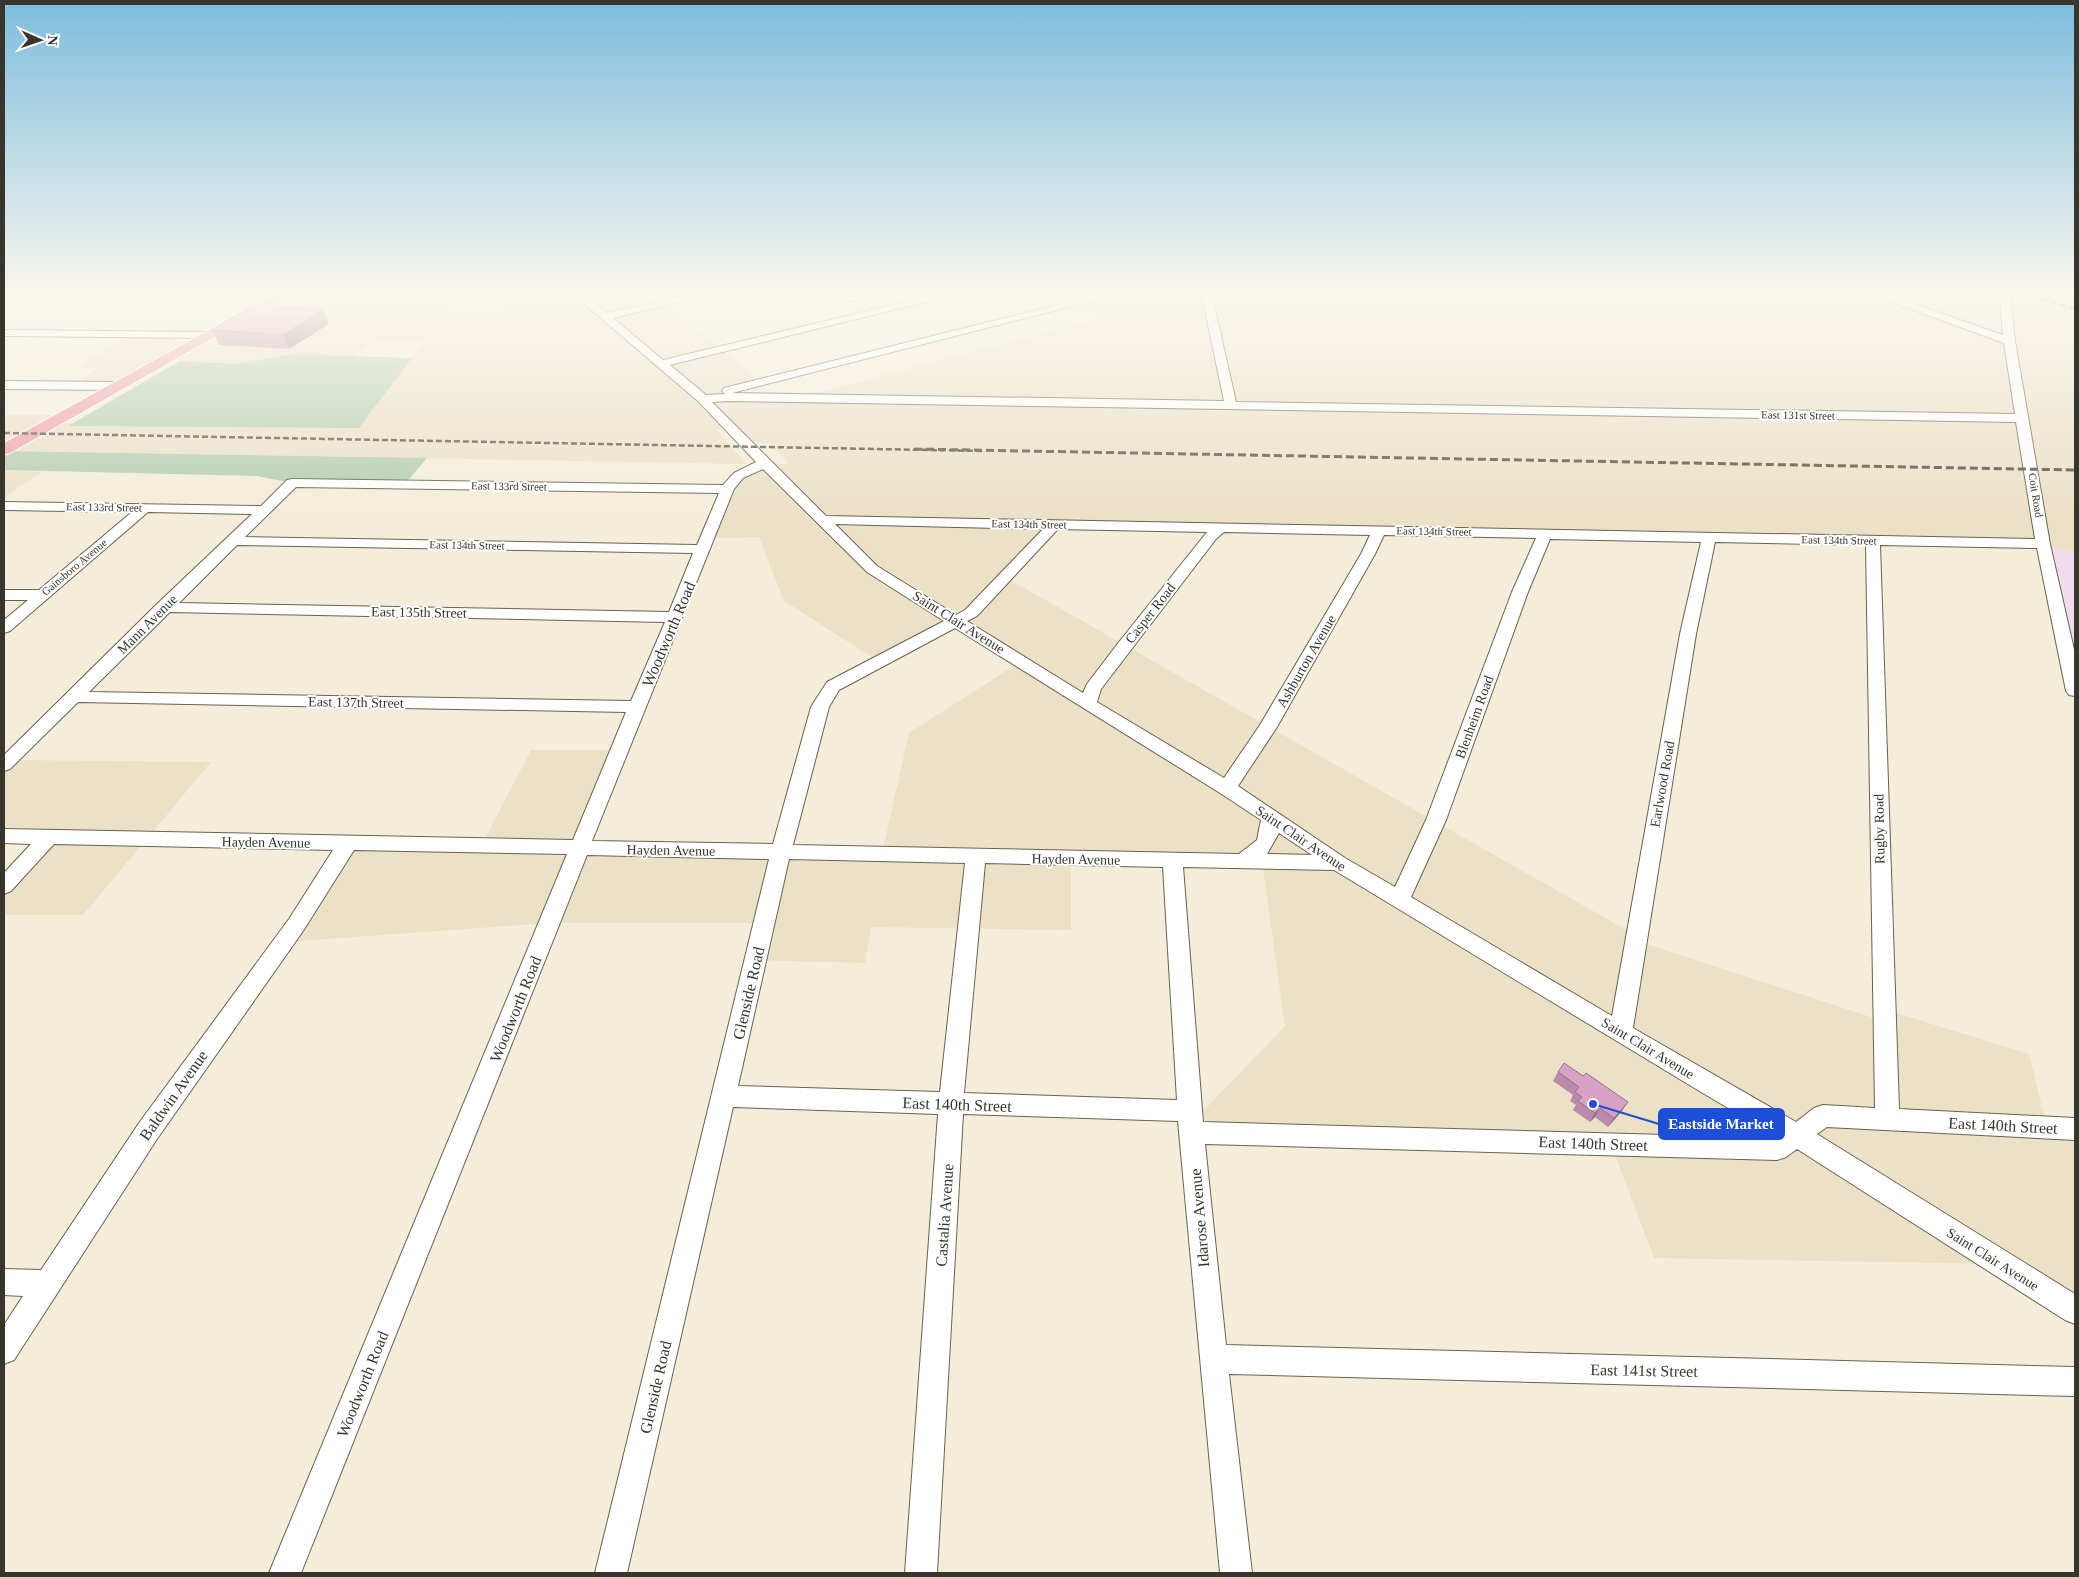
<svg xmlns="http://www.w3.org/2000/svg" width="2079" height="1577" font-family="'Times New Roman',serif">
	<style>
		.built { fill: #ebe1c7 }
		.education { fill: #efdded }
		.green { fill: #b4cdaf }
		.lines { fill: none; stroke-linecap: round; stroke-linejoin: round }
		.minor-casing { stroke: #696251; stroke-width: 2 }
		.major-casing { stroke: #fff; stroke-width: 2 }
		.minor { fill: #fff; fill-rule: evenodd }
		.major { fill: #eea0b0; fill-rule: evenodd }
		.rail-far1 { stroke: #534f45; stroke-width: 2.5; stroke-dasharray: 6 3; stroke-linecap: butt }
		.rail { stroke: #534f45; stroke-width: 3; stroke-dasharray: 8 4; stroke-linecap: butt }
		.wall { fill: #b98ba9 }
		.shaded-wall { fill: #96718a }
		.building { fill: #d7a2c5; stroke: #96718a }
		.labels { text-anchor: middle; stroke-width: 4; stroke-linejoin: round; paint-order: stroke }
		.far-street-label { font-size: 11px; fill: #38352d; stroke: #fff }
		.street-label { font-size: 14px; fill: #38352d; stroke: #fff }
		.near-street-label { font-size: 16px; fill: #38352d; stroke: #fff }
		.leader { fill: none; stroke: #1d4ed8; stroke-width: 2 }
		.callout-dot { fill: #1d4ed8; stroke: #fff; stroke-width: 2 }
		.callout { fill: #1d4ed8; stroke: #1d4ed8; stroke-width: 2 }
		.callout-label { font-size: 15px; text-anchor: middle; font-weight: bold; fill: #fff }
	</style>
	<rect width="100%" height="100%" fill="#f4edd9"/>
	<!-- built -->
	<g class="built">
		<polygon points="281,296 324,296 495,313 513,296 652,296 763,382 706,398 797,398 1102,318 1078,304 1107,296 2075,296 2075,553 2043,544 1054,525 1005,577 1637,936 1637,941 1883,1021 1883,1009 2029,1054 2047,1128 2075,1129 2075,1310 2002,1264 1654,1258 1611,1144 1191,1124 1285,1026 1262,862 1071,859 1071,930 871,927 865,963 755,960 763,923 550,923 284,942 348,843 481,846 531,750 619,750 579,848 882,854 909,733 1020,662 957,621 878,661 784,601 759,537 707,538 730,483 765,464 789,464 769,443 745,443 730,427 716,429 747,464 9,451 60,423 360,427 412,358 428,342 376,339 354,356 291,354 238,364 167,359 118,386 72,386 98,368 80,367 130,334 210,335"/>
		<polygon points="4,415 60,415 4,447"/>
		<polygon points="4,470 42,472 4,497"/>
		<polygon points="9,760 211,762 83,915 4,915 4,886 48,838 4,836 4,765"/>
	</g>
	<!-- education -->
	<polygon class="education" points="2043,544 2075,553 2075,691 2054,595"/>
	<!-- green -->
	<g class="green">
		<polygon points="291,354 412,358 359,428 68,426 180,361 238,364"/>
		<polygon points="4,451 427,458 404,485 292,483 257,476 4,470"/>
	</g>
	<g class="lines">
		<!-- minor casing -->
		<g class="minor-casing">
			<g id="minor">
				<path d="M575 296H587L607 313 684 296H705L613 318 663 360 930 296H950L670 365 706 395 725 394 722 391 724 388 1093 296H1112L732 393 1224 401 1202 296H1212L1236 402 2015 414 2004 343 1875 296H1891L2003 335 2000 296H2010L2015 341 2050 544 2075 654V696L2069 695 2066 691 2037 548 1880 545 1899 1109 2075 1118V1140L1827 1127 1817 1134 2075 1294V1324L2065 1320 1797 1149 1786 1157 1777 1160 1205 1144 1226 1345 2075 1367V1396L1229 1374 1252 1573H1220L1178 1121 963 1114 937 1573H905L938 1114 733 1107 627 1573H595L769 859 587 855 301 1573H269L567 854 354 850 303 931 157 1139 14 1360 4 1364V1325L23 1296 4 1295V1269L41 1270 139 1123 289 919 333 850 54 844 11 891 4 894V873L31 844 4 843V829L573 840 626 712 78 702 10 769 4 771V755L157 604 252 514 148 512 10 631 4 633V620L28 600H4V590H39L132 512 4 510V502L261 506 287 480 292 479 723 485 734 473 756 462 699 402ZM729 401 2016 422 2035 539 826 516 712 402ZM763 469 867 572 944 621 827 682 811 707 773 844 592 841 734 489 743 478ZM296 487 719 493 697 545 245 537ZM835 524 1043 529 965 610 956 615 877 566ZM1058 529 1207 532 1119 642 1087 684 1083 693 967 621 977 616ZM1224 532 1370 535 1361 554 1260 725 1224 778 1097 702 1101 689 1216 539ZM1384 535 1536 538 1512 592 1426 820 1395 887 1345 858 1238 786 1277 727 1375 554ZM1550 539 1701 542 1680 634 1612 1016 1411 897 1446 820 1528 592ZM1715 542 1866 545 1875 1108 1823 1105 1814 1108 1796 1122 1633 1028 1696 634ZM237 545 693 553 669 612 179 603ZM170 612 665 622 631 701 89 692ZM955 628 1220 793 1261 820 1257 840 1239 854 793 845 829 707 839 690ZM1279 833 1312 855 1267 854ZM789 859 965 863 940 1092 738 1086ZM985 863 1163 867 1177 1100 964 1093ZM1183 867 1334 870 1706 1095 1776 1136 1773 1138 1203 1122Z"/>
				<polygon points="730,296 864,296 865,298 860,301 735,299"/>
				<polygon points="4,330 210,332 215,335 210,338 4,336"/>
				<polygon points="4,381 118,382 124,386 118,390 4,389"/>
			</g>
		</g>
		<!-- major casing -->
		<g class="major-casing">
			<polygon id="major" points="271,296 287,296 10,453 4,455 4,443"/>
		</g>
		<!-- minor -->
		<use href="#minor" class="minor"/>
		<!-- major -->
		<use href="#major" class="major"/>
		<!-- rail-far1 -->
		<g class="rail-far1">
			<polyline points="2034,296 2075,309"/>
			<polyline points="2063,297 2075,301"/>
			<polyline points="4,433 984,451"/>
		</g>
		<!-- rail -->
		<polyline class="rail" points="914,449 2075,470"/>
	</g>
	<!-- wall -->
	<g class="wall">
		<polygon points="329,324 289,349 219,345 212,330"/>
		<polygon points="1558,1072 1622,1111 1608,1127 1595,1117 1590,1122 1573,1110 1576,1105 1570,1101 1573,1095 1553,1081"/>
	</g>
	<!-- shaded-wall -->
	<g class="shaded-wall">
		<polygon points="323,309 329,324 289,349 283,335"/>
		<polygon points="1628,1102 1622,1111 1608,1127 1614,1118"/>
		<polygon points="1600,1108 1595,1117 1590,1122 1595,1113"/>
	</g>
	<!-- building -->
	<g class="building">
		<polygon points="254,305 323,309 283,335 212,330"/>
		<polygon points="1564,1063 1583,1076 1586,1073 1628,1102 1614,1118 1600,1108 1595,1113 1578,1101 1582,1097 1575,1092 1579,1087 1558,1072"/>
	</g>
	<!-- sky -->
	<linearGradient id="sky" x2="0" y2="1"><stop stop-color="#7dbdde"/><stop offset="0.57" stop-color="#faf7ee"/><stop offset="1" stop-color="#faf7ee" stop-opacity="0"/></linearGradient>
	<rect width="2079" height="517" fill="url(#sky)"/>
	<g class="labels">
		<!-- far-street labels -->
		<g class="far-street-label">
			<text transform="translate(1798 415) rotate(1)" y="4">East 131st Street</text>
			<text transform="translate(509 486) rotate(1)" y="4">East 133rd Street</text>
			<text transform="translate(2036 495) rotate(81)" y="4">Coit Road</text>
			<text transform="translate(104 507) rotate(1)" y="4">East 133rd Street</text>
			<text transform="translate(1029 524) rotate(1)" y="4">East 134th Street</text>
			<text transform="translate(1434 531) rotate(1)" y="4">East 134th Street</text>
			<text transform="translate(1839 540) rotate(1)" y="4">East 134th Street</text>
			<text transform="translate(467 545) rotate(1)" y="4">East 134th Street</text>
			<text transform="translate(74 567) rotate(-40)" y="4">Gainsboro Avenue</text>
		</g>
		<!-- street labels -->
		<g class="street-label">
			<text transform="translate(419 612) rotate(1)" y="5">East 135th Street</text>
			<text transform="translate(1150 613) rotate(-52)" y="5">Casper Road</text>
			<text transform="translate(959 622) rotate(32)" y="5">Saint Clair Avenue</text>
			<text transform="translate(147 624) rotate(-45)" y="5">Mann Avenue</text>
			<text transform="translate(1306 661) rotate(-60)" y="5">Ashburton Avenue</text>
			<text transform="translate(356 702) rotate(1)" y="5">East 137th Street</text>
			<text transform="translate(1474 717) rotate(-70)" y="5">Blenheim Road</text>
			<text transform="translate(1662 784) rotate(-80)" y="5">Earlwood Road</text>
			<text transform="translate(1879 829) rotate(-91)" y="5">Rugby Road</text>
			<text transform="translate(1301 838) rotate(34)" y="5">Saint Clair Avenue</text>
			<text transform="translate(266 842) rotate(1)" y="5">Hayden Avenue</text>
			<text transform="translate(671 850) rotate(1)" y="5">Hayden Avenue</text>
			<text transform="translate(1076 859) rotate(1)" y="5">Hayden Avenue</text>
			<text transform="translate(1648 1048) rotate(31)" y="5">Saint Clair Avenue</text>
			<text transform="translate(1993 1259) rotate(32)" y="5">Saint Clair Avenue</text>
		</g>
		<!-- near-street labels -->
		<g class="near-street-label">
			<text transform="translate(668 634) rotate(-67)" y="6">Woodworth Road</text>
			<text transform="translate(748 993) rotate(-77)" y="6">Glenside Road</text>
			<text transform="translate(515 1009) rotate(-68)" y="6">Woodworth Road</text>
			<text transform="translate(173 1095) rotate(-55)" y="6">Baldwin Avenue</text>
			<text transform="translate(957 1104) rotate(2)" y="6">East 140th Street</text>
			<text transform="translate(2003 1125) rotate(3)" y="6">East 140th Street</text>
			<text transform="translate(1593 1143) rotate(2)" y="6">East 140th Street</text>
			<text transform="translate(944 1215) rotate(-86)" y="6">Castalia Avenue</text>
			<text transform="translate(1199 1218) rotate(-95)" y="6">Idarose Avenue</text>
			<text transform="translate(1644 1370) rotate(1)" y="6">East 141st Street</text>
			<text transform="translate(362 1384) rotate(-68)" y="6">Woodworth Road</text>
			<text transform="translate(655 1387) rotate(-77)" y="6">Glenside Road</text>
		</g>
	</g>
	<!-- callouts -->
	<path class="leader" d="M1593 1104L1659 1124"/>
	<circle class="callout-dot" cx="1593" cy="1104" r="5"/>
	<rect class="callout" x="1659" y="1109" width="125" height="30" rx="5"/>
	<g class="callout-label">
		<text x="1721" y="1129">Eastside Market</text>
	</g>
	<!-- border -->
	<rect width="2079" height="1577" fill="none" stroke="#38352d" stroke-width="10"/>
	<!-- north arrow -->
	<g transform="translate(40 40) rotate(92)" stroke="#ffffff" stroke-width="4" paint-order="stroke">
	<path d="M0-4L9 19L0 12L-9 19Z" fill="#38352d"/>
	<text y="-8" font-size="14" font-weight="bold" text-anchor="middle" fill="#38352d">N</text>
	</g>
</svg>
